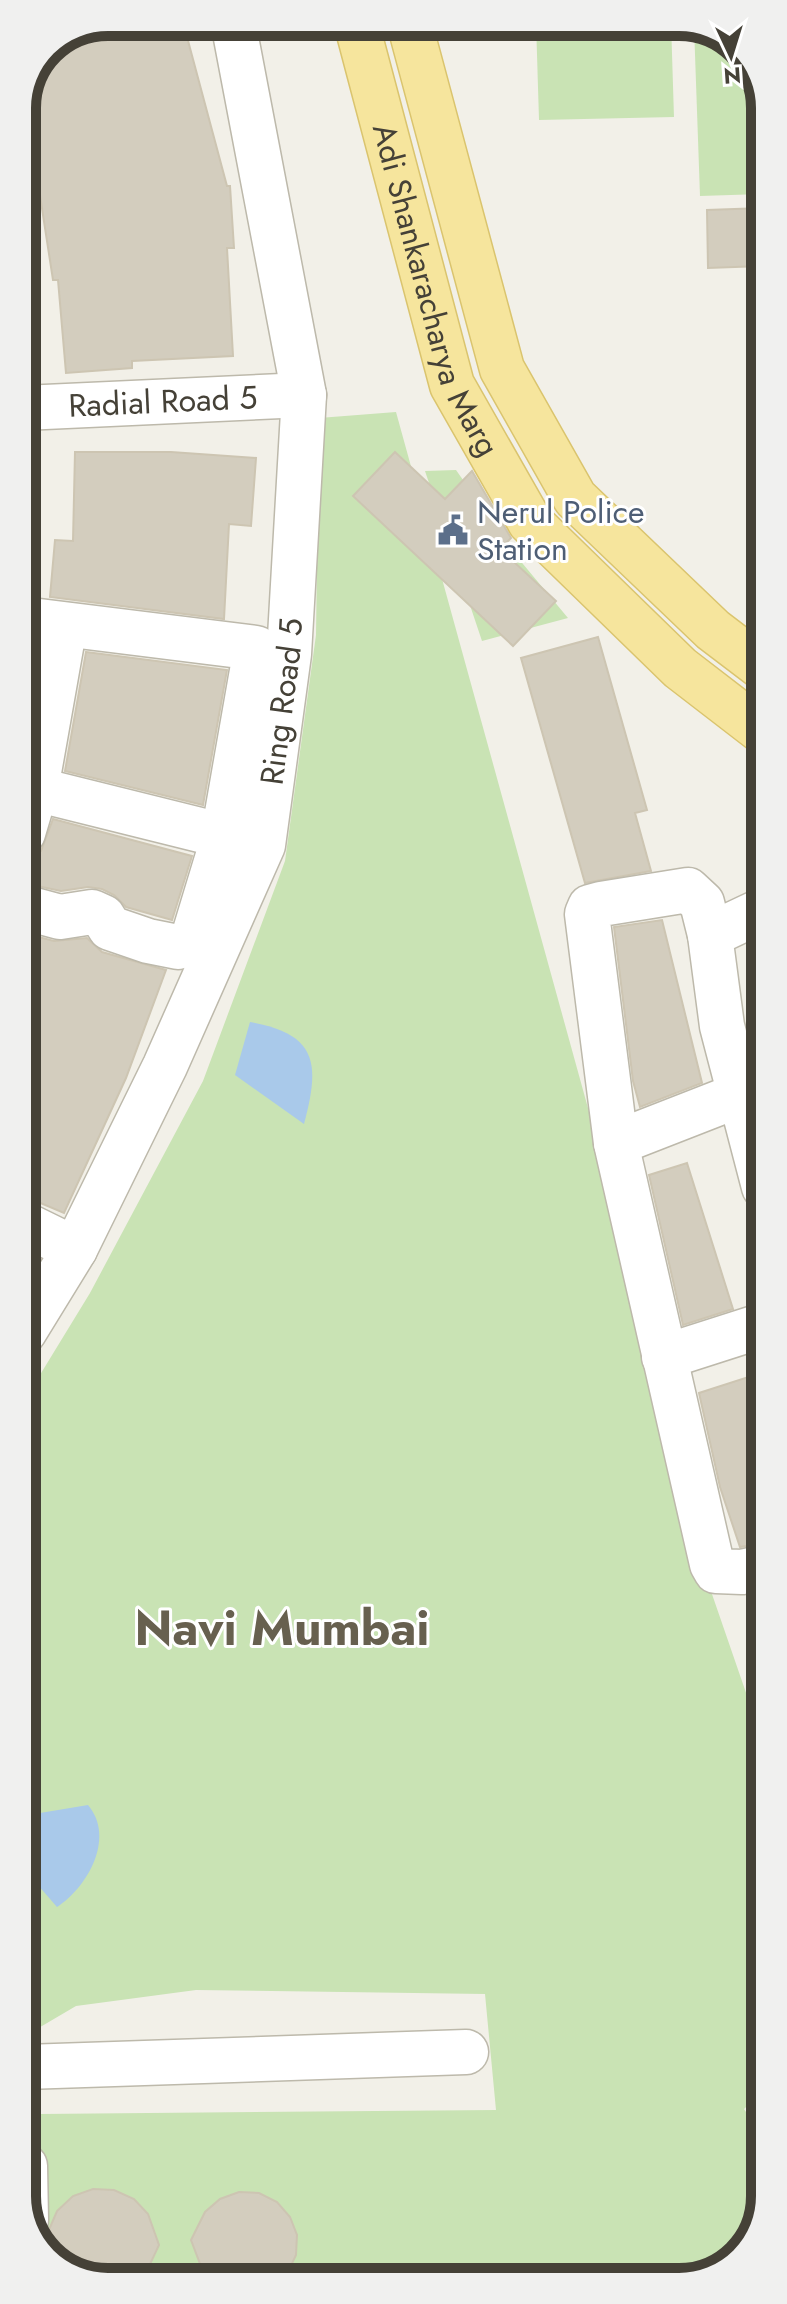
<svg xmlns="http://www.w3.org/2000/svg" width="787" height="2304" font-family="Jost,sans-serif">
	<style>
		.green { fill: #c9e3b4 }
		.water { fill: #a9c9ea }
		.building { fill: #d3cdbe; stroke: #cdc5b2; stroke-width: 2 }
		.lines { fill: none; stroke-linecap: round; stroke-linejoin: round }
		.minor-casing { stroke: #bdb9ab; stroke-width: 47 }
		.major-casing { stroke: #dac46e; stroke-width: 47 }
		.minor { stroke: #fff; stroke-width: 44 }
		.major { stroke: #f6e59d; stroke-width: 44 }
		.labels { text-anchor: middle; stroke-width: 6; stroke-linejoin: round; paint-order: stroke }
		.street-label { font-size: 32px; fill: #454137; stroke: #fff }
		.service-label { font-size: 32px; fill: #4e5e75; stroke: #fff; text-anchor: start }
		.town-label { font-size: 48px; font-weight: bold; fill: #67604f; stroke: #fff }
		.rim { fill: none; stroke: #454137; stroke-width: 10 }
	</style>
	<rect width="100%" height="100%" fill="#f2f0e8"/>
	<!-- green -->
	<g class="green">
		<polygon points="536,22 671,22 674,117 539,120"/>
		<polygon points="694,26 736,43 762,86 762,194 700,196"/>
		<polygon points="396,412 607,1177 703,1568 764,1745 765,2089 744,2109 762,2136 756,2212 722,2265 701,2279 101,2282 51,2261 41,2245 40,2114 496,2110 485,1994 196,1990 76,2006 25,2036 24,1401 90,1293 203,1081 285,861 316,635 319,418"/>
		<polygon points="456,470 518,558 568,618 482,641 425,471"/>
	</g>
	<!-- water -->
	<g class="water">
		<path d="M250 1022C318 1034 320 1064 304 1124L235 1075Z"/>
		<path d="M88 1805C116 1838 87 1888 57 1907L24 1869 27 1855 32 1845 34 1814Z"/>
	</g>
	<!-- building -->
	<g class="building">
		<polygon points="108,22 183,22 227,186 230,186 234,248 227,248 233,356 132,361 132,368 66,373 58,280 53,280 39,189 32,191 22,156 22,102 47,47"/>
		<polygon points="762,208 762,266 708,268 707,210"/>
		<polygon points="75,452 171,452 256,458 251,526 229,524 224,619 50,597 55,540 73,541"/>
		<polygon points="395,452 445,499 472,471 511,538 500,549 556,601 513,646 353,496"/>
		<polygon points="598,637 647,810 635,813 651,871 585,883 521,658"/>
		<polygon points="86,652 227,670 203,805 65,771"/>
		<polygon points="53,819 192,856 172,920 126,907 114,895 102,889 88,887 61,891 23,883 27,857 41,851"/>
		<polygon points="662,920 702,1083 640,1107 633,1081 614,927"/>
		<polygon points="23,933 54,941 87,938 102,952 166,970 126,1078 64,1213 24,1196"/>
		<polygon points="687,1163 733,1309 683,1325 649,1175"/>
		<polygon points="764,1372 764,1543 740,1547 720,1487 699,1393"/>
		<polygon points="93,2189 114,2190 134,2199 148,2214 159,2245 145,2275 138,2282 101,2282 50,2259 48,2251 48,2232 57,2211 73,2196"/>
		<polygon points="239,2192 259,2193 277,2202 290,2217 297,2235 296,2255 287,2274 279,2281 212,2281 202,2269 191,2240 205,2212 220,2199"/>
	</g>
	<g class="lines">
		<!-- minor casing -->
		<g class="minor-casing">
			<g id="minor">
				<path id="s1" d="M23 408 304 395"/>
				<polyline points="23,619 256,648 223,836"/>
				<polyline points="23,786 252,843"/>
				<polyline points="23,833 36,789 65,625"/>
				<polyline points="23,907 60,917 92,912 103,917 110,928 148,941 178,947 188,944 193,938 220,849"/>
				<polyline points="763,910 710,935 722,1026 764,1187"/>
				<polyline points="710,935 702,903 688,890 601,904 590,907 587,914 616,1143 712,1564 716,1571 742,1572 764,1567"/>
				<polyline points="616,1143 739,1095"/>
				<polyline points="24,1224 75,1249"/>
				<path id="s2" d="M24 1332 75 1249 165 1066 263 845 289 654 304 395 233 22"/>
				<polyline points="664,1357 764,1325"/>
				<polyline points="25,2067 466,2052"/>
				<polyline points="25,2166 26,2220"/>
			</g>
		</g>
		<!-- major casing -->
		<g class="major-casing">
			<g id="major">
				<path id="s3" d="M356 22 452 385 530 522 680 668 763 732"/>
				<polyline points="409,22 502,369 575,498 713,630 763,668"/>
			</g>
		</g>
		<!-- minor -->
		<use href="#minor" class="minor"/>
		<!-- major -->
		<use href="#major" class="major"/>
	</g>
	<!-- icons -->
	<defs>
		<g id="civic-bare" transform="scale(2.4)"><path d="M-.6-6.5H3V-4.5H.6V-3L4-1V1h2V6H-6V1h2V-1L-.6-3ZM-1.2 2.5V6h2.4V2.5Z" fill="#5c6f8a" stroke="#fff" stroke-width="2.5" paint-order="stroke"/></g>
	</defs>
	<g fill-rule="evenodd">
		<use href="#civic-bare" x="453" y="530"/>
	</g>
	<g class="labels">
		<!-- street labels -->
		<g class="street-label">
			<text dy="11" stroke="none"><textPath href="#s3" startOffset="280">Adi Shankaracharya Marg</textPath></text>
			<text dy="11" stroke="none"><textPath href="#s1" startOffset="140">Radial Road 5</textPath></text>
			<text dy="11" stroke="none"><textPath href="#s2" startOffset="688">Ring Road 5</textPath></text>
		</g>
		<!-- service labels -->
		<g class="service-label">
			<text x="477" y="523">Nerul Police<tspan x="477" dy="37">Station</tspan></text>
		</g>
		<!-- town labels -->
		<g class="town-label">
			<text x="282" y="1645">Navi Mumbai</text>
		</g>
	</g>
	<!-- crop -->
	<path d="M0 0H787V2304H0ZM108 36H679A72 72 0 0 1 751 108V2196A72 72 0 0 1 679 2268H108A72 72 0 0 1 36 2196V108A72 72 0 0 1 108 36Z" fill="#f0f0ef" fill-rule="evenodd"/>
	<path class="rim" d="M108 36H679A72 72 0 0 1 751 108V2196A72 72 0 0 1 679 2268H108A72 72 0 0 1 36 2196V108A72 72 0 0 1 108 36Z"/>
	<!-- north arrow -->
	<g transform="translate(731 56) rotate(176)" stroke="#ffffff" stroke-width="6" paint-order="stroke">
	<path d="M0-6L14 30L0 20L-14 30Z" fill="#454137"/>
	<text y="-12" font-size="22" font-weight="bold" text-anchor="middle" fill="#454137">N</text>
	</g>
</svg>
